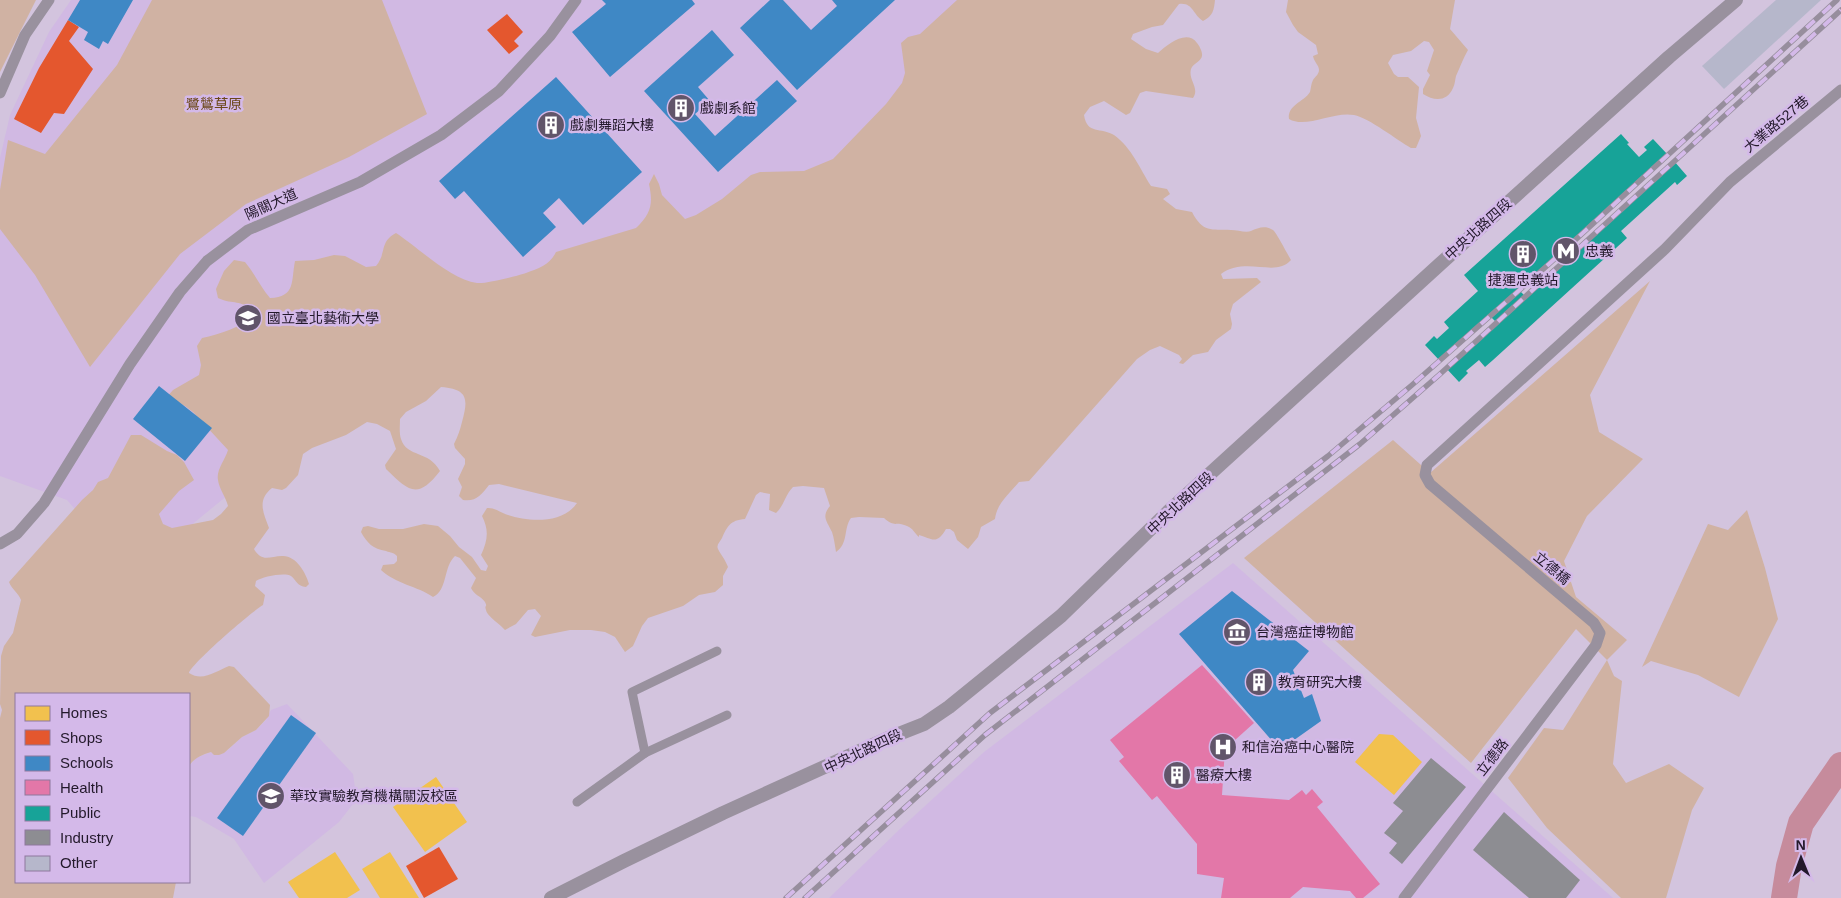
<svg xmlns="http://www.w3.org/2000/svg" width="1841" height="898" font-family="Arial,'Noto Sans TC',sans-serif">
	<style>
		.built { fill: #d1b9e3 }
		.green { fill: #d0b2a3 }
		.homes { fill: #f2c14e }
		.shops { fill: #e4572e }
		.schools { fill: #3f88c5 }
		.health { fill: #e377a8 }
		.public { fill: #17a398 }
		.industry { fill: #8d8d92 }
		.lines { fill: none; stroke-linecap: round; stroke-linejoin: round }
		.river { stroke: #c68b9c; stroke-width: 26 }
		.building { fill: #b6b7cb }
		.pedestrian { stroke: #99919e; stroke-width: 9 }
		.minor { stroke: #99919e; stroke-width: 11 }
		.tertiary { stroke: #99919e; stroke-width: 14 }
		.rail-casing { stroke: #978e9d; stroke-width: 5.5 }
		.rail { stroke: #d4b9e9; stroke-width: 4; stroke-dasharray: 11; stroke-linecap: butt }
		.labels { text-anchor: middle; stroke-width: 5; stroke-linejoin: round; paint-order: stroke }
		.park-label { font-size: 14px; fill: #6b4819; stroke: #d4b9e9 }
		.poi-label { font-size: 14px; fill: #23192b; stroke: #d4b9e9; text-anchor: start }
		.street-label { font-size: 14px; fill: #23192b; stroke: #d4b9e9 }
	</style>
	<rect width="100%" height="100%" fill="#d3c4de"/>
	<!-- built -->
	<g class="built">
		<polygon points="71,0 994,0 864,148 250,477 146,562 80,515 67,500 0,476 0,158 10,115 49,32"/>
		<polygon points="1233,563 1613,898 829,898 902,827 984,752"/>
		<polygon points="287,704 353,774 355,788 353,804 339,822 264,883 234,839 196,817 189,816 189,766 196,758 211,752 214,755 228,750 242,737 256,730 266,720 271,710"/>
	</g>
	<!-- green -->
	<g class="green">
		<polygon points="0,0 36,0 0,72"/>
		<polygon points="152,0 382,0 427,114 349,157 246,204 180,254 90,367 35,275 0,229 0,190 8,140 45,154 117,65"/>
		<path d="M957 0H1215C1214 10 1213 16 1203 21 1193 15 1193 2 1179 4L1163 25 1152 27 1133 34 1131 39 1146 49 1158 53C1168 44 1187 29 1197 43 1199 45 1202 51 1202 54 1203 61 1193 63 1191 69 1188 80 1200 88 1193 98L1146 91 1140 93 1130 113 1126 115 1104 101 1090 107 1084 115C1087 135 1101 127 1114 135 1132 148 1140 169 1151 186L1167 189 1170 194 1163 199 1176 209 1192 212C1203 233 1211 229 1231 230 1237 230 1246 233 1251 231 1258 228 1265 225 1273 230 1276 232 1288 255 1291 260 1276 278 1246 256 1221 274L1223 279 1257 278 1261 282 1233 304 1230 314 1232 324 1231 329 1216 340 1208 352 1193 355 1183 364 1179 363 1182 359 1179 355 1160 346 1150 350 1137 359 1029 481 1019 482C1009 494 997 503 995 519L981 527 978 537 968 549 957 540 954 532 950 529H946C937 545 932 539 919 535V537C915 534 913 528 907 526 896 521 895 528 884 518L859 517 851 518C843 529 849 543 836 552 835 546 834 538 832 532 827 521 821 517 830 506L824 488 803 486 793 487C785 495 784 506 776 513L769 510 770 494 760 492 756 495 745 519C730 520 727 527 722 538 720 542 716 545 718 549 721 555 725 559 728 567L723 576V585L715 592 699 595 683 606 648 618 642 626 633 646 625 652 615 637 605 632 591 630H570L535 637 531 635 541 616 535 609 528 610 516 624 505 630C501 625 487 616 486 610 484 604 488 608 485 602 481 596 474 595 471 588L476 578 460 558 455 556C443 567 448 590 433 597 417 586 396 584 381 570L383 565 394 564 397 561V556C393 552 391 553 386 551 373 549 367 543 361 532L363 527 368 526 379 529H403L424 524 438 526 450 536 459 547 472 557 481 570 486 571 488 566 481 555C488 540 489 530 482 516L487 508C494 507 501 513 508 515 529 522 563 524 577 503L499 484 489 485C481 495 476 502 463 500L459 496 462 487 458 479 465 464V459L455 448 454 444C458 436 460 430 462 422 468 400 469 389 441 387L426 401 406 412 400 419C400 425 399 433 401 439 407 458 429 450 440 471 417 501 408 490 386 469L385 465 396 449 390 431 377 424 367 422 346 435 312 448 303 454 298 475 286 488 282 490 272 488C257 500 263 512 269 528L254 549C262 563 270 556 282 556 296 555 306 573 309 584L306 587C297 586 297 581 291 576 284 572 262 577 256 581L255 586 265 595 263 605C251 612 191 664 189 673 203 682 216 671 229 666L234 667 270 705 269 716 256 730 242 737 224 753 219 755H214L211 752C202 755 194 758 189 766V694H16V882H176L173 898H0V718L2 710 0 704 1 656 4 646 13 633 21 600C18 592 12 590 9 582L82 500 93 490 98 482 108 478 131 435H141L167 451 177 455 184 462 194 480 179 491 159 514 163 524 172 528 213 520 221 514 228 506C226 497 219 489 218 480 216 470 225 460 228 450L193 412 185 406 167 397 173 390 199 375 201 365 197 346 202 338C220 334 241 328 254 314 239 297 235 306 218 298L216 289 224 271 234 260 245 262C255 274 260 286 270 298 296 297 291 281 295 261L314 260 334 255 345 256 366 267 376 266C387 253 379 242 396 233 419 248 451 280 477 283 486 284 517 276 526 273 539 268 550 265 556 252L636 228C652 213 653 203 649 184L654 174 659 184 662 195 685 219 696 215 722 199 751 175 760 172 804 171 833 159 886 104 902 83 905 73 901 43 908 37 920 34Z"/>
		<path d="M1288 0H1455L1450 29 1468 50C1463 59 1460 67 1456 76 1455 80 1455 84 1453 88 1447 102 1434 101 1423 94V89L1430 75 1427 71 1434 50 1429 42 1424 41 1411 51 1393 55 1388 63 1394 74 1398 77H1408L1419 87 1416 118 1421 136 1416 148H1411C1397 140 1369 118 1354 115 1333 111 1306 129 1289 119 1287 105 1304 102 1310 92 1311 88 1311 84 1313 80 1315 77 1319 74 1319 70 1319 65 1314 62 1313 56L1318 54 1316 45 1298 32 1293 25 1286 12Z"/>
		<polygon points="1650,281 1590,395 1599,432 1643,459 1587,516 1564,561 1576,597 1627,640 1607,660 1614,676 1622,681 1613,764 1626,783 1669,764 1704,788 1692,810 1666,898 1621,898 1547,828 1508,778 1544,728 1563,730 1607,660 1576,629 1471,763 1244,558 1393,440 1430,473"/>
		<polygon points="1747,510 1765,568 1778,619 1739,697 1698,675 1651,661 1642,667 1708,524 1728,530"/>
	</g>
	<!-- homes -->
	<g class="homes">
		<polygon points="1379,734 1393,735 1422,762 1394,795 1355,762"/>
		<polygon points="436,777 467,822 425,852 393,807"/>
		<polygon points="335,852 360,890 347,898 299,898 288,882"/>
		<polygon points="390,852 419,898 380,898 362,869"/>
	</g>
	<!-- shops -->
	<g class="shops">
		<polygon points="507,14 523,32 514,41 519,46 509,54 487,30"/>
		<polygon points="68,20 79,27 69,41 93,69 64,114 54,113 41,133 14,119 39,68"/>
		<polygon points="439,847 458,879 424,898 406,866"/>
	</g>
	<!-- schools -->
	<g class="schools">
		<polygon points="80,0 133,0 108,44 103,41 99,49 84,40 88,32 68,20"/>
		<polygon points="602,0 692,0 695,4 610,77 572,32 606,4"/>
		<polygon points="770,0 783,0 811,30 837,6 832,0 895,0 797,90 740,28"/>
		<polygon points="712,30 734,55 698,87 710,101 695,114 715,136 777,80 797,101 718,172 644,91"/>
		<polygon points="556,77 642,172 583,225 559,198 543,213 556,227 523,257 464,191 455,199 439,181"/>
		<polygon points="159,386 212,428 185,461 133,419"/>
		<polygon points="1232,591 1309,651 1293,670 1304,698 1312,694 1321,721 1280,750 1179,634"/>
		<polygon points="291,715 316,733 243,836 217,818"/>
	</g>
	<!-- health -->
	<polygon class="health" points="1202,665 1254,723 1225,749 1222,795 1289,800 1302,790 1306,795 1312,789 1323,802 1317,807 1380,884 1363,898 1356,898 1350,891 1303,887 1290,898 1221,898 1224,878 1197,874 1197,844 1157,796 1152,800 1119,761 1124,757 1110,740"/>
	<!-- public -->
	<polygon class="public" points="1621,134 1629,143 1627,144 1639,157 1647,150 1644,147 1653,139 1668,155 1519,290 1525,296 1674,161 1687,176 1677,185 1675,182 1621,231 1627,238 1493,360 1485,367 1479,360 1466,371 1468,373 1459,382 1446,368 1496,322 1490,316 1440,361 1425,345 1434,336 1437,339 1449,328 1444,322 1478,291 1464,275"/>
	<!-- industry -->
	<g class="industry">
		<polygon points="1431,758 1466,787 1402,864 1389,853 1397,843 1384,833 1403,811 1393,803"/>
		<polygon points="1504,812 1580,880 1566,898 1529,898 1473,850"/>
	</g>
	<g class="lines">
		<!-- river -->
		<polyline class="river" points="1784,898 1789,866 1801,823 1841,765"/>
	</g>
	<!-- building -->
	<polygon class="building" points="1776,0 1821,0 1724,89 1702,66"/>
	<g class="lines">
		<!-- pedestrian -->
		<g class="pedestrian">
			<polyline points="645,753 632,692 717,651"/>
			<polyline points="577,802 645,753 727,715"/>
		</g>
		<!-- minor -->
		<g class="minor">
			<polyline points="0,93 25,35 49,0"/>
			<polyline points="0,544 17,534 44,503 130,364 180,292 207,261 248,230 360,182 441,135 499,91 550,36 576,0"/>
			<polyline points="1404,898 1596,645 1600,633 1594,623 1430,484 1425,475 1427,465 1665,249 1730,182 1841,90"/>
		</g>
		<!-- tertiary -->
		<polyline class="tertiary" points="551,898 624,861 723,813 886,739 924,724 949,707 1061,616 1168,512 1439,265 1669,57 1736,0"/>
		<!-- rail casing -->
		<g class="rail-casing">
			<g id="rail">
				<polyline points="786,898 990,713 1328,456 1412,385 1549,264 1837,0"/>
				<polyline points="805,898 985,735 1360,444 1439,375 1841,10"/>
			</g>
		</g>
		<!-- rail -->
		<use href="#rail" class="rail"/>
	</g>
	<!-- icons -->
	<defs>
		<g id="building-disc" transform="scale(1.4375)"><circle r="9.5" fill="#61556a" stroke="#d4b9e9"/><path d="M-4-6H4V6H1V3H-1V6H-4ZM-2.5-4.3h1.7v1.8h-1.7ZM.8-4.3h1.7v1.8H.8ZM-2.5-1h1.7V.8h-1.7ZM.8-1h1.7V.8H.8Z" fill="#fff"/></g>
		<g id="metro-disc" transform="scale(1.4375)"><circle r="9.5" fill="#61556a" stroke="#d4b9e9"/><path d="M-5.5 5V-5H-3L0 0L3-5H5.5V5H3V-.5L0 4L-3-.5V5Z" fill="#fff"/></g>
		<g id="university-disc" transform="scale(1.4375)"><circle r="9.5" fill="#61556a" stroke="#d4b9e9"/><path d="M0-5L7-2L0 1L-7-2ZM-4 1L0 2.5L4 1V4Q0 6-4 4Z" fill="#fff"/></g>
		<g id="museum-disc" transform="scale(1.4375)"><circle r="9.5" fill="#61556a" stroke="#d4b9e9"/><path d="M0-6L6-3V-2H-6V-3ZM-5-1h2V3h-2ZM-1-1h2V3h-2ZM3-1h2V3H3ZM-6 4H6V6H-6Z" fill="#fff"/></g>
		<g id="hospital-disc" transform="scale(1.4375)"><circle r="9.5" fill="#61556a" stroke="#d4b9e9"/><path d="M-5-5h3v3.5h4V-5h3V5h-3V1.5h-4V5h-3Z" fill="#fff"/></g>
		<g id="school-disc" transform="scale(1.4375)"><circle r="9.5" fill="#61556a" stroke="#d4b9e9"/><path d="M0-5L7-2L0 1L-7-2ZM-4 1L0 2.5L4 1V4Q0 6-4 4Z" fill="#fff"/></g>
	</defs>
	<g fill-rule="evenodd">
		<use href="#building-disc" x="681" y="108"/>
		<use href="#building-disc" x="551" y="125"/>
		<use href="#metro-disc" x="1566" y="251"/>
		<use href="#building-disc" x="1523" y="254"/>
		<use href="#university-disc" x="248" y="318"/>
		<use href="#museum-disc" x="1237" y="632"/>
		<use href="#building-disc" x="1259" y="682"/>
		<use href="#hospital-disc" x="1223" y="747"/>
		<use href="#building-disc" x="1177" y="775"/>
		<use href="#school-disc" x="271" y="796"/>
	</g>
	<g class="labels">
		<!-- park labels -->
		<g class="park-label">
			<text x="214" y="109">鷺鷥草原</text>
		</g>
		<!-- poi labels -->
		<g class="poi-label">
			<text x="700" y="113">戲劇系館</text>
			<text x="570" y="130">戲劇舞蹈大樓</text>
			<text x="1585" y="256">忠義</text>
			<text x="1523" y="285" text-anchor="middle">捷運忠義站</text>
			<text x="267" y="323">國立臺北藝術大學</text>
			<text x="1256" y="637">台灣癌症博物館</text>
			<text x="1278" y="687">教育研究大樓</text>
			<text x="1242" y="752">和信治癌中心醫院</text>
			<text x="1196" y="780">醫療大樓</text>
			<text x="290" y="801">華玟實驗教育機構關汳校區</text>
		</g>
		<!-- street labels -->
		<g class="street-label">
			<text transform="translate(1776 124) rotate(-40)" y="5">大業路527巷</text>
			<text transform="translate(271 204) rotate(-24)" y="5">陽關大道</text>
			<text transform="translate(1478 229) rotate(-42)" y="5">中央北路四段</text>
			<text transform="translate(1180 503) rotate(-43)" y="5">中央北路四段</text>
			<text transform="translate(1552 568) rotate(40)" y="5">立德橋</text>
			<text transform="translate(863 751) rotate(-25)" y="5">中央北路四段</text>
			<text transform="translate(1492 757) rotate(-52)" y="5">立德路</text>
		</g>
	</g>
	<!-- legend -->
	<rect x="15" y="693" width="175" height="190" fill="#d4b9e9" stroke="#8d799d"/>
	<rect x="25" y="706" width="25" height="15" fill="#f2c14e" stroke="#8d799d"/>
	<text x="60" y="718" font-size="15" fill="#23192b">Homes</text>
	<rect x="25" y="730" width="25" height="15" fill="#e4572e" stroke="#8d799d"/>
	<text x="60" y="743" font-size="15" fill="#23192b">Shops</text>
	<rect x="25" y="756" width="25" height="15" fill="#3f88c5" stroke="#8d799d"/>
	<text x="60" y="768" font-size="15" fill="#23192b">Schools</text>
	<rect x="25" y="780" width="25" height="15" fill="#e377a8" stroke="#8d799d"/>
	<text x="60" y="793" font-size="15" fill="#23192b">Health</text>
	<rect x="25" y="806" width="25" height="15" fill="#17a398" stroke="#8d799d"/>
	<text x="60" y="818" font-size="15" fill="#23192b">Public</text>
	<rect x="25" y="830" width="25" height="15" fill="#8d8d92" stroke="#8d799d"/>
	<text x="60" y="843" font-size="15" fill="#23192b">Industry</text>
	<rect x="25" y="856" width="25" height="15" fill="#b6b7cb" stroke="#8d799d"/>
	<text x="60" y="868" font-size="15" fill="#23192b">Other</text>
	<!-- north arrow -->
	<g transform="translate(1801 858) rotate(359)" stroke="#d4b9e9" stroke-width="4" paint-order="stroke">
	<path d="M0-4L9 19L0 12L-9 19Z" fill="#23192b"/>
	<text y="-8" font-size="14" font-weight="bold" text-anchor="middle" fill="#23192b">N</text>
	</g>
</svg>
